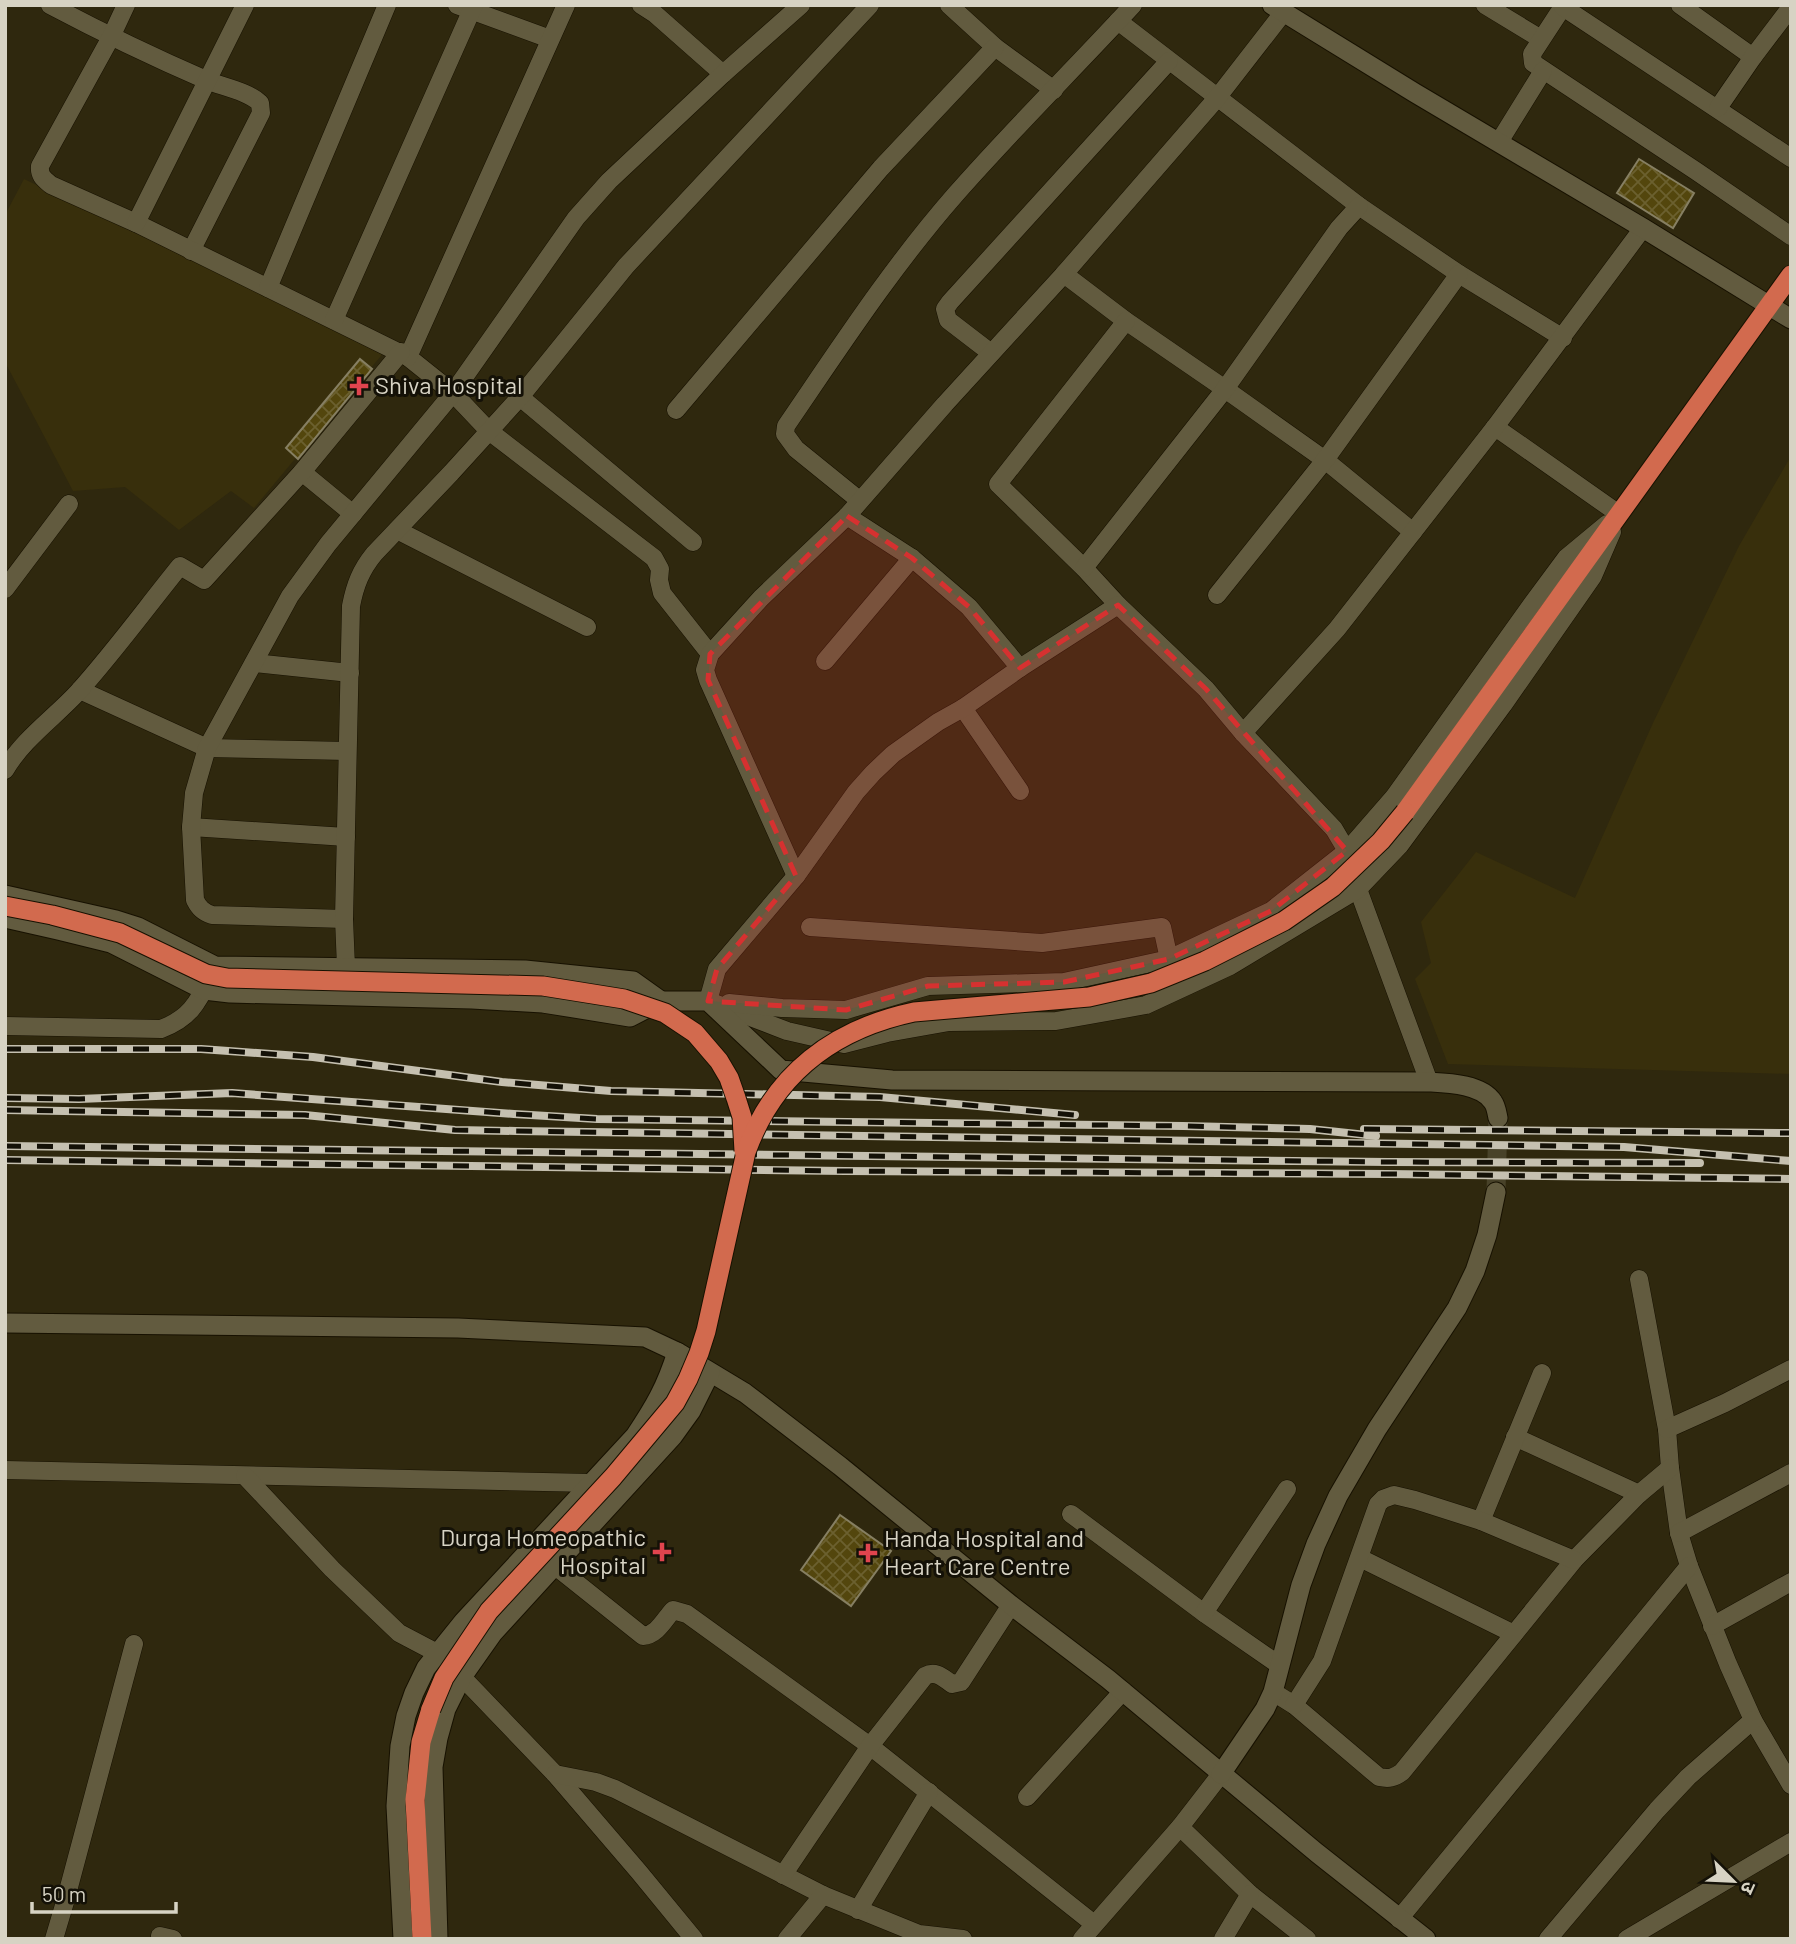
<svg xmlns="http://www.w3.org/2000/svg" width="1796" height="1944" font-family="Barlow,'Noto Sans Devanagari',sans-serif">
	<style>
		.built { fill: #382f0c }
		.building { fill: url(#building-cross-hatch); stroke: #867f62; stroke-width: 2 }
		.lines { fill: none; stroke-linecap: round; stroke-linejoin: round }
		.tertiary-tunnel { stroke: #484229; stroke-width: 19; stroke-dasharray: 19 10; stroke-linecap: butt }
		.minor-casing { stroke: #171100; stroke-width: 19 }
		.tertiary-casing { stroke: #171100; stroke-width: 21 }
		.trunk-casing { stroke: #171100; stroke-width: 21 }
		.minor { stroke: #625b3f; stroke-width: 18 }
		.tertiary { stroke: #625b3f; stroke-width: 19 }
		.trunk { stroke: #d26a4e; stroke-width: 19 }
		.rail-casing { stroke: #c5c0b0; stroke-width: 8 }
		.rail { stroke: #141107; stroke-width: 5; stroke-dasharray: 16; stroke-linecap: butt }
		.trunk-bridge-casing { stroke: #171100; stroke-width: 21; stroke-linecap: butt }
		.trunk-bridge { stroke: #d26a4e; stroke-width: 19 }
		.marked { fill: #d63130; fill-opacity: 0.2; stroke: #d63130; stroke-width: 5; stroke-dasharray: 14 9; stroke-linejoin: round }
		.health-dot { fill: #e0444e; stroke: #141107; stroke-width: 2.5 }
		.labels { text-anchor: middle; stroke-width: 6; stroke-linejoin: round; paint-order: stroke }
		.poi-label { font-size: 24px; fill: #d7d3c4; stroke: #141107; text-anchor: start }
	</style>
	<defs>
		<pattern id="building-cross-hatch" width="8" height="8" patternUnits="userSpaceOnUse" patternTransform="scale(1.75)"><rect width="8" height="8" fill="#53460d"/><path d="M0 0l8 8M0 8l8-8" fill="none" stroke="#6b602f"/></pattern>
	</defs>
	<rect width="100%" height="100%" fill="#2f280e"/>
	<!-- built -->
	<g class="built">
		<polygon points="24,179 385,351 254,508 231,491 179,530 125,487 73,491 5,362 5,215"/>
		<polygon points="1791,456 1791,1074 1448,1064 1415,979 1431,963 1421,922 1476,852 1575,898 1653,723 1739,546"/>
	</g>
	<!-- building -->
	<g class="building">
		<polygon points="1639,159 1694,193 1673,228 1617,193"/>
		<polygon points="360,359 372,369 298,459 286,448"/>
		<polygon points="840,1515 891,1551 851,1606 801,1570"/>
	</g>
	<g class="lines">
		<!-- tertiary-tunnel -->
		<polyline class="tertiary-tunnel" points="1496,1192 1498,1118"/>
		<!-- minor casing -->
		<g class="minor-casing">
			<g id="minor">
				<path d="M50 5C101 32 153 57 206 80 223 87 247 91 260 103L261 113 191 251"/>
				<path d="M126 5 111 37 40 166C39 176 44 179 51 185L136 223 408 357 453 393 489 431 654 558 660 569 659 580 662 593 710 654"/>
				<polyline points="457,5 550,39"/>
				<polyline points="641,5 655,14 723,74"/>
				<polyline points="949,5 995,47 1054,90"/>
				<polyline points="1485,5 1541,39"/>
				<polyline points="1564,5 1532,54 1533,63 1696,171 1791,236"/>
				<polyline points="1680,5 1753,57"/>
				<polyline points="1563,7 1791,158"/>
				<polyline points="1118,21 1359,206 1459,274 1563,338"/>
				<polyline points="1718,108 1753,57 1791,7"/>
				<polyline points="1499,142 1543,71"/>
				<polyline points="136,223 245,5"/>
				<polyline points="1064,274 1126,321 1225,389 1325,460 1413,532"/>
				<polyline points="268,288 387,5"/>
				<polyline points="334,320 474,5"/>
				<polyline points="1126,321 998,484 1084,568 1118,605 1206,689 1243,733 1334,829 1347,851"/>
				<polyline points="991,353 948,320 945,309 950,302 1169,61"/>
				<polyline points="408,357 566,5"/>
				<polyline points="520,397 693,542"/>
				<polyline points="676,410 881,168 995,47"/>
				<polyline points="1495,427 1619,514"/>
				<polyline points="302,472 353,514"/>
				<path d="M859 500 796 449 785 434 786 426C840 347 892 267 955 195 1012 130 1074 69 1133 5"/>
				<polyline points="847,516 912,558 969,607 1020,668"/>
				<polyline points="397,530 587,627"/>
				<polyline points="1084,568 1225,389 1339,228 1359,206"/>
				<polyline points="5,589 69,504"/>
				<polyline points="1217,595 1325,460 1459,274"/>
				<polyline points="825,661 912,558"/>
				<polyline points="254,663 350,673"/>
				<polyline points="80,690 207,748 347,751"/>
				<polyline points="963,708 1020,791"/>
				<polyline points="1243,733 1337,629 1495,427 1643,228"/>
				<path d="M5 770C23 739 54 718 78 692 114 652 146 608 180 566L204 580 302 472 401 352"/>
				<polyline points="191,827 346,837"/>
				<polyline points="796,876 708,680 705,670 710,654 761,598 847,516 945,404 1064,274 1217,98 1283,13"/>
				<polyline points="1358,889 1429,1082"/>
				<path d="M344 919 212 915C203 912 199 908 195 900L191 827 194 793 207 748 290 596 328 544 453 393 576 218 609 181 723 74 801 5"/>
				<polyline points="810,927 1042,943 1162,927 1169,959"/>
				<path d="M346 967 344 919 351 606C355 585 361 570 374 554L451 473 520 397 626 266 870 5"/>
				<polyline points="708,1001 717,969 796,876 856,792 873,773 893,754 938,722 963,708 1020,668 1118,605"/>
				<polyline points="711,1002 787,1031 844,1044 887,1033 949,1022 1056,1021 1146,1005 1230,966 1358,889 1400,845 1503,705 1593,576 1612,532"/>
				<polyline points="729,1003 782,1008 846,1010 928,986 1064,982 1169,959 1271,911 1347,851 1394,797 1532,604 1566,558 1607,524"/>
				<path d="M5 1026 161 1029C188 1019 198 1004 209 978"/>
				<polyline points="1639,1279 1667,1429 1670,1468 1679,1533 1689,1566 1728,1664 1753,1720 1791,1785"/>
				<polyline points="1667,1429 1725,1403 1791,1369"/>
				<polyline points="1515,1437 1639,1494"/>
				<polyline points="5,1470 591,1483"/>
				<polyline points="245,1476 332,1569 399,1633 437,1653 462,1677 555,1774 639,1872 694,1939"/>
				<polyline points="1071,1514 1204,1613 1279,1665"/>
				<polyline points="1481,1521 1542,1373"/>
				<polyline points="1679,1533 1791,1473"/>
				<polyline points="1360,1558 1514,1634"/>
				<path d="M554 1565 643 1636C657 1635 664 1620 673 1610L687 1614 870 1746 1094 1924"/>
				<polyline points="1204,1613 1287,1489"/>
				<polyline points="1712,1626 1791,1582"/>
				<path d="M1273 1692 1294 1705 1379 1777C1389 1779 1394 1778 1402 1772L1574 1560 1639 1494 1670 1468"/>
				<polyline points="1294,1705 1322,1661 1378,1504 1383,1499 1394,1495 1415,1500 1481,1521 1574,1560"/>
				<polyline points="555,1774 596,1782 615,1789 823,1895 919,1934 963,1939"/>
				<polyline points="1027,1797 1123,1691"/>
				<polyline points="1180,1827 1250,1894 1307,1939"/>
				<path d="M783 1875 870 1746 925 1676C936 1670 943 1678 952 1684L961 1682 1011 1605"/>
				<polyline points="858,1910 929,1792"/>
				<polyline points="1399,1919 1689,1566"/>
				<polyline points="160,1936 173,1939"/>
				<polyline points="54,1939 65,1902 134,1644"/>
				<polyline points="787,1939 823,1895"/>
				<polyline points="1082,1939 1180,1827 1221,1774"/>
				<polyline points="1223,1939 1250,1894"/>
				<polyline points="1548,1939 1657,1810 1688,1777 1753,1720"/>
				<polyline points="1627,1939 1791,1842"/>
			</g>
		</g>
		<!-- tertiary casing -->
		<g class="tertiary-casing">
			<g id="tertiary">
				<polyline points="1272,5 1415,93 1643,228 1791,319"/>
				<polyline points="5,895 116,920 138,927 215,966 525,970 633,981 661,1001"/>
				<path d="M5 918 58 930 111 943 204 990 230 993 472 999 543 1003 630 1017 661 1001H708L781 1070 892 1080 1429 1082C1448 1083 1482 1084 1493 1102 1496 1106 1497 1113 1498 1118"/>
				<polyline points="5,1323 458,1328 645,1337 677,1352 745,1393 840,1466 1011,1605 1108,1679 1317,1853 1426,1939"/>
				<polyline points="1221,1774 1265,1709 1273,1692 1301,1585 1316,1544 1338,1496 1377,1429 1457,1308 1475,1271 1487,1235 1496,1192"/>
				<path d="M403 1939 396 1806 400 1746 406 1716 414 1693 426 1668 463 1622 635 1436C655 1406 666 1387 677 1352"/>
				<polyline points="438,1939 433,1767 438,1738 446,1709 462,1677 493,1633 673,1436 691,1411 710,1373"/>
			</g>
		</g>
		<!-- trunk casing -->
		<g class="trunk-casing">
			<g id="trunk">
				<polyline points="1405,812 1791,275"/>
				<polyline points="422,1939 415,1800 421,1742 431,1709"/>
			</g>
		</g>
		<!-- minor -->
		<use href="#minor" class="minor"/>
		<!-- tertiary -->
		<use href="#tertiary" class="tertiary"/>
		<!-- trunk -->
		<use href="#trunk" class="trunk"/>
		<!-- rail casing -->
		<g class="rail-casing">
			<g id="rail">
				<polyline points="5,1049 201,1049 313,1057 502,1082 611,1091 880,1097 1075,1115"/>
				<polyline points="5,1098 79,1099 232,1093 514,1114 597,1119 1183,1126 1310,1129 1376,1136"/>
				<polyline points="5,1110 305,1115 455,1130 516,1131 1624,1147 1791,1161"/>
				<polyline points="1364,1129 1791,1133"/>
				<polyline points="5,1146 1388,1162 1700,1163"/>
				<polyline points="5,1160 845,1171 1388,1174 1791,1179"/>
			</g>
		</g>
		<!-- rail -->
		<use href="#rail" class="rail"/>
		<!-- trunk-bridge casing -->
		<g class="trunk-bridge-casing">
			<g id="trunk-bridge">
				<polyline points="5,906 52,915 120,933 206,974 227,978 543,986 624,999 665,1013 695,1033 719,1061 729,1078 736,1098 742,1117 744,1151"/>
				<path d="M431 1709 444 1678 489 1611 613 1477 675 1403 688 1379 699 1353 706 1331 746 1152C774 1074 834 1029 914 1012L1089 997 1151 983 1205 961 1284 921 1333 887 1381 841 1405 812"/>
			</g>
		</g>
		<!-- trunk-bridge -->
		<use href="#trunk-bridge" class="trunk-bridge"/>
	</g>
	<!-- marked area -->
	<path class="marked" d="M847 516 912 558 969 607 1020 668 1118 605 1206 689 1347 851 1271 911 1169 959 1064 982 928 986 846 1010 708 1001 717 969 796 876 708 680 710 654Z"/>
	<!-- markers -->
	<g class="health-dot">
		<path d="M355.5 375.5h7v7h7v7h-7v7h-7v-7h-7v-7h7z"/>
		<path d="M658.5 1541.5h7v7h7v7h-7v7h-7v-7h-7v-7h7z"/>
		<path d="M864.5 1542.5h7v7h7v7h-7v7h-7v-7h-7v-7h7z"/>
	</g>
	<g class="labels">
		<!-- poi labels -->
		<g class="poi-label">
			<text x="375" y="394">Shiva Hospital</text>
			<text x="646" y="1546" text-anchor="end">Durga Homeopathic<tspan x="646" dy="28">Hospital</tspan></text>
			<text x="884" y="1547">Handa Hospital and<tspan x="884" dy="28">Heart Care Centre</tspan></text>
		</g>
	</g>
	<!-- border -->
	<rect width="1796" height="1944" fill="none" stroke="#d7d3c4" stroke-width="14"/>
	<!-- north arrow -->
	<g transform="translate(1733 1881) rotate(114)" stroke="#141107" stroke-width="5" paint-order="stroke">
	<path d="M0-5L12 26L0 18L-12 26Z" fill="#d7d3c4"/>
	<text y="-10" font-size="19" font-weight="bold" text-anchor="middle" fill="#d7d3c4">उ</text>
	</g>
	<!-- scale -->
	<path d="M32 1902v10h144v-10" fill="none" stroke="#d7d3c4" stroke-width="3.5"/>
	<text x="42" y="1902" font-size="21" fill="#d7d3c4" stroke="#141107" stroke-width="5" paint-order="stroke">50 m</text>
</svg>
